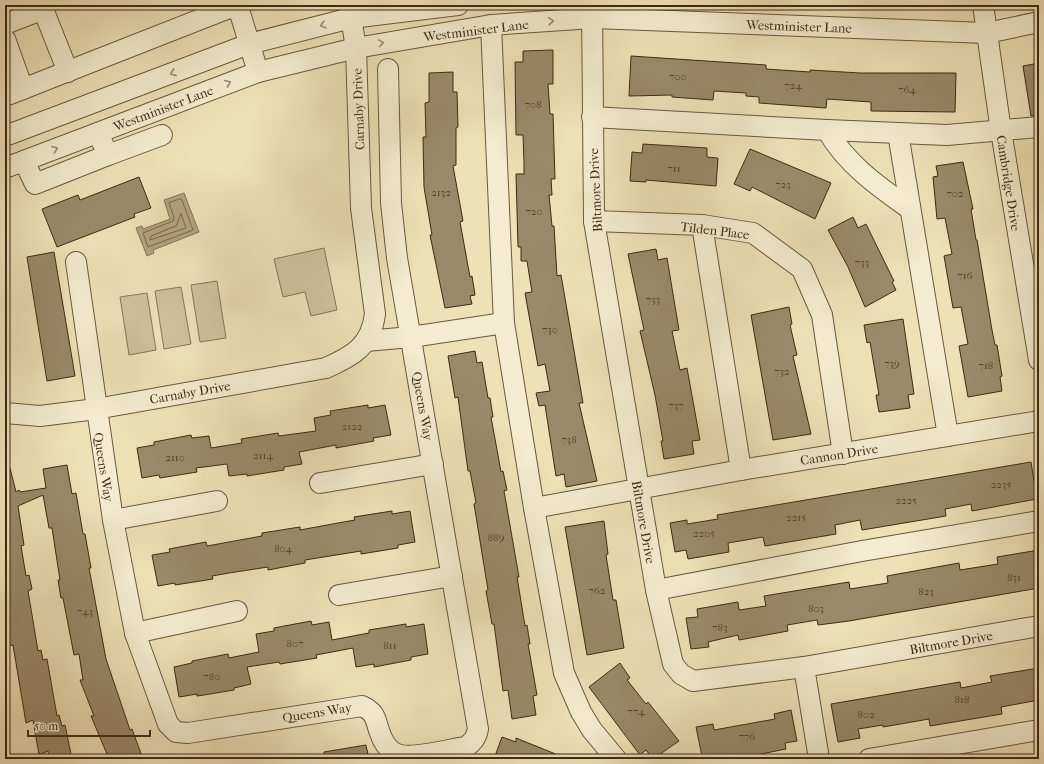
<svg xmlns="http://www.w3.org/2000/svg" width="1044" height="764" font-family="'IM FELL French Canon',serif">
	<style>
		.green { fill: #d0c29b; stroke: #887659 }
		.water { fill: #b3a280; stroke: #857256 }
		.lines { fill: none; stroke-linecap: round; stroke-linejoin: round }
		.shore { stroke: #7a664c; stroke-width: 1 }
		.building { fill: #9a896a; stroke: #402917 }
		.minor-casing { stroke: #6c573f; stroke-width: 22 }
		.minor { stroke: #f4ecd0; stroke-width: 20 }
		.oneway { stroke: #9a8a74 }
		.labels { text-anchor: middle; stroke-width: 3; stroke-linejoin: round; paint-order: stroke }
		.number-label { font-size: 11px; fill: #56412c }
		.street-label { font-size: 13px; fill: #402917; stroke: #f4ecd0 }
	</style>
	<rect width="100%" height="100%" fill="#eee1b6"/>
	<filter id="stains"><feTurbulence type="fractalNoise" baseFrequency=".005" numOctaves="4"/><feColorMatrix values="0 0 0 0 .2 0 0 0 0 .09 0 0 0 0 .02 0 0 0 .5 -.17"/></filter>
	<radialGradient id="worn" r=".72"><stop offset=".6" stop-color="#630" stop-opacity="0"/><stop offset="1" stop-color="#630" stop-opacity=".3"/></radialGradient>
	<!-- green -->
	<g class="green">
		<polygon points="324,248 337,310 311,316 305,292 283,297 274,259"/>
		<polygon points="217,281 226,338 200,342 191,285"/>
		<polygon points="181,287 191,344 164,349 155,291"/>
		<polygon points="147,293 156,350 129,355 120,297"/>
	</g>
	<!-- water -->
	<polygon class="water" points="184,193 199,232 153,250 154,253 147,256 136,228 142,226 143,229 170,219 164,200"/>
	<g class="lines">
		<!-- shore -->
		<g class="shore">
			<polygon points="180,199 182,200 193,230 148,247 143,233 173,221 174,217 169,203"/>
			<polygon points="181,214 186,228 150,240 151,236 176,226"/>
		</g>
	</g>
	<!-- building -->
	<g class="building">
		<polygon points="553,50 553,84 548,84 550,114 553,114 555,179 551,179 552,195 549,195 552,226 554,226 557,276 561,275 583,403 579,403 597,481 566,487 564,474 556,476 545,405 539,406 536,393 550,391 545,364 538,366 525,293 532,292 527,261 521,261 521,247 518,247 516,174 524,174 524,162 523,135 516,135 515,62 523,62 523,51"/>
		<polygon points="631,56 766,65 766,69 810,72 810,70 860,73 956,73 955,112 871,111 871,102 827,99 826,108 759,103 759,97 746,96 746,93 714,91 713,100 672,97 672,95 629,96"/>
		<polygon points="1039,63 1039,116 1031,116 1023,66"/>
		<polygon points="453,72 453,92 457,92 458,127 456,128 456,165 453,166 463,221 460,222 470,277 472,276 475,295 470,296 472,304 445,308 430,235 432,235 424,187 423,137 426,137 425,103 429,102 429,73"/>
		<polygon points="643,144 707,148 707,157 718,158 716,186 646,180 646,182 630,181 632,152 642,153"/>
		<polygon points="750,149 831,183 815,219 752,187 750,191 734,184"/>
		<polygon points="963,162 973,209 971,209 976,240 977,240 992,330 995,345 997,345 1002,376 1000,377 1002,391 968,397 959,346 968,344 961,307 953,308 944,256 952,254 945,218 937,219 933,177 938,176 936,166"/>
		<polygon points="139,177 151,208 134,214 135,217 57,247 42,209 78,195 80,200"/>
		<polygon points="853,217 858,228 866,224 894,281 892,282 896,290 865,307 848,267 828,230"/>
		<polygon points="656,249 658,260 667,258 679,330 672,331 680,370 687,368 700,440 692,441 694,454 664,459 661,441 663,441 655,395 640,331 644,330 628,254"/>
		<polygon points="54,252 75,376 47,381 27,257"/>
		<polygon points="789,307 792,324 790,325 797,355 793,356 811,434 773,440 751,315"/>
		<polygon points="903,319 914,394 908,395 910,408 879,412 876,395 879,395 870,342 867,343 864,325"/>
		<polygon points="475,351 477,363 482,362 488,398 490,398 493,417 491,417 501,472 503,471 507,490 504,491 519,577 517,577 525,626 527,625 530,644 528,644 537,695 533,696 536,715 512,719 508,690 503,691 494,624 492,624 486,591 488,590 474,504 476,503 470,471 468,471 458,397 455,398 448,356"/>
		<polygon points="368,405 368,408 385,405 391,435 373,438 374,441 336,448 336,445 299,452 302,464 284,467 284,470 247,476 247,474 229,476 227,464 196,468 197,472 160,478 159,475 142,478 137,448 154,445 154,442 191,435 192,438 209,436 211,448 242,443 241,439 278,433 279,436 316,431 314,418 331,415 330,411"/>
		<polygon points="1031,462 1037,499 972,511 971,504 945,509 946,516 862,530 860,520 835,525 836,534 765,546 763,537 740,541 728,543 729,552 688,559 686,550 675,552 670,523 687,520 687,524 718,519 717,515"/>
		<polygon points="67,465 72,494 76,493 83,534 85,534 91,568 89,568 106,659 130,730 132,729 143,759 109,759 91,716 94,716 80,680 83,680 79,654 74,655 63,598 61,598 58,580 60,580 52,528 49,528 43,495 18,506 24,545 21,546 26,576 29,575 32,589 28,591 38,651 41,650 43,660 47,659 57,716 59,715 62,726 65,725 72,759 49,759 48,751 39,755 33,720 26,723 13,645 5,647 5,468 10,468 16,492 19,490 20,492 46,488 43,469"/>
		<polygon points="392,511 392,514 410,511 415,542 398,545 398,548 361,554 361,551 330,556 305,560 305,563 268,570 268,567 229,573 212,576 213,579 175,585 175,583 158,586 152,555 170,552 169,549 206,542 207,546 262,536 262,533 300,527 300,530 338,523 355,520 354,517"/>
		<polygon points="604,521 608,554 606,555 613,600 616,600 624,648 587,655 565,527"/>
		<polygon points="1039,550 1039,588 849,621 818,625 817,620 787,625 788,631 739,640 738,635 708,642 709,647 691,649 686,618 698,617 697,609 738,602 739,610 766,606 764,596 849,582 850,589 888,583 887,576 959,563 960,570 998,564 997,557"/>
		<polygon points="311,621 312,625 329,622 332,640 369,633 369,630 406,624 406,627 424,624 428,654 411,657 411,660 374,667 374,664 356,667 353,648 316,655 317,658 280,664 279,662 247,667 251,684 234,688 234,690 204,695 197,696 197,694 179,697 174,667 192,663 192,661 228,654 229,658 259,652 256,634 274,631 274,628"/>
		<polygon points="620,663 630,678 627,680 646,704 648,702 679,741 653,759 646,750 640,755 589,687"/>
		<polygon points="1039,668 1039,700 1001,707 1002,714 930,726 929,719 883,727 883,725 858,729 860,738 838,742 831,704 960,682 961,688 992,682 990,676"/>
		<polygon points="791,710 797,741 785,743 786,749 736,759 714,759 713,754 702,756 696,727 713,724 714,730 775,719 774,714"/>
		<polygon points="502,737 516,742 516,738 568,759 494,759"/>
		<polygon points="366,745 369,759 325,759 324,752"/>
	</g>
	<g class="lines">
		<!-- minor casing -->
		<g class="minor-casing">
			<g id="minor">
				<polyline points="592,5 594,221 656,590 673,664 681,674 693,681 804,667 1039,626"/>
				<polyline points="983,5 1001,131 1039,360"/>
				<polyline points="5,24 36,12 41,11 45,14 68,72"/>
				<polyline points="491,25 504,323 534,508 564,673 581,712 592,730 616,759"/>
				<polyline points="5,39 23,89"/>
				<polyline points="5,96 229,8 234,9 240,13 258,72"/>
				<path d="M592 117 827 130C846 164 879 187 910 209"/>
				<polyline points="827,130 947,135 1039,127"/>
				<polyline points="898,133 948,436"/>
				<polyline points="5,136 249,44 351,18 458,5"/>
				<polyline points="108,155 162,135"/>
				<polyline points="24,161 35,184 108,155 98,133"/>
				<polyline points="5,168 258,72 356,48 491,25 593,18 987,33 1039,22"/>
				<polyline points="594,221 702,225 753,233 802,269 822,315 843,454"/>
				<polyline points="702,225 741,470"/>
				<path d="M76 262 113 520 135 633 168 724 176 732 188 733 362 706C377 713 375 720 380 733 382 740 388 750 395 753 409 761 449 749 466 747 473 742 476 738 478 729L397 258 391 203 388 69"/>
				<polyline points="366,341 411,337 504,323"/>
				<path d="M5 413 40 416 96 409 326 368C353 356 371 346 375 314L361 208 356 48 349 5"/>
				<polyline points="320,483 433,464"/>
				<polyline points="534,508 741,470 1039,421"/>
				<polyline points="113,520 217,501"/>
				<polyline points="656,590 862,551 1039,521"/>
				<polyline points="339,595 452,576"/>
				<polyline points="135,633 237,611"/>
				<polyline points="804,667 819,759"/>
				<polyline points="869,759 1039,730"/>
			</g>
		</g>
		<!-- minor -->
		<use href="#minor" class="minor"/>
	</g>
	<!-- one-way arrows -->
	<defs><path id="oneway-chevron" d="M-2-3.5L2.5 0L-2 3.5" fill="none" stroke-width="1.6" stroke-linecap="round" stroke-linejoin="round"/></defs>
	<g class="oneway">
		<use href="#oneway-chevron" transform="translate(551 21) rotate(-4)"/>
		<use href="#oneway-chevron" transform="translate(323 25) rotate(165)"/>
		<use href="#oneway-chevron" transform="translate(381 43) rotate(-9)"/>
		<use href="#oneway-chevron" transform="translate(173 73) rotate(159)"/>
		<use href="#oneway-chevron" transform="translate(228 83) rotate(-21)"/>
		<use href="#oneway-chevron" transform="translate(55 149) rotate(-21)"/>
	</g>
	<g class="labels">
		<!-- number labels -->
		<g class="number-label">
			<text x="678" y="80">700</text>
			<text x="793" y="89">724</text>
			<text x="907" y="93">764</text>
			<text x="533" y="108">708</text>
			<text x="674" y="172">711</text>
			<text x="783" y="188">723</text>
			<text x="441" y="196">2132</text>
			<text x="955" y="197">702</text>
			<text x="534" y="215">720</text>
			<text x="862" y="266">733</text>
			<text x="965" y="279">716</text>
			<text x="653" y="303">733</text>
			<text x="550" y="333">730</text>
			<text x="892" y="367">739</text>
			<text x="986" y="369">718</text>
			<text x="782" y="375">732</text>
			<text x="676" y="409">737</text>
			<text x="352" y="430">2122</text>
			<text x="569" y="443">738</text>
			<text x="263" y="459">2114</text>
			<text x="175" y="461">2110</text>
			<text x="1001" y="488">2235</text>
			<text x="906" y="504">2225</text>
			<text x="796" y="521">2215</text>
			<text x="704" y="537">2205</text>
			<text x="496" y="541">889</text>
			<text x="283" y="552">804</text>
			<text x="1014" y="581">831</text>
			<text x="597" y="594">762</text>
			<text x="926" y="595">823</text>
			<text x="816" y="612">803</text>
			<text x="85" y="615">743</text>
			<text x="720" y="631">783</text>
			<text x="295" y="647">807</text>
			<text x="390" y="649">811</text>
			<text x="212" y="680">780</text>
			<text x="962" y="703">818</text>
			<text x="636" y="715">774</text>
			<text x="866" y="718">802</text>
			<text x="747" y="740">776</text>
		</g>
		<!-- street labels -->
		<g class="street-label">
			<text transform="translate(799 26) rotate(2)" y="5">Westminister Lane</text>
			<text transform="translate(476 30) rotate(-7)" y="5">Westminister Lane</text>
			<text transform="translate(163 108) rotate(-21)" y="5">Westminister Lane</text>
			<text transform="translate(358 109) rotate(-92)" y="5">Carnaby Drive</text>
			<text transform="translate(1009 183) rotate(81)" y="5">Cambridge Drive</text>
			<text transform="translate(595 190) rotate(-93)" y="5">Biltmore Drive</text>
			<text transform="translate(715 230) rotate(7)" y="5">Tilden Place</text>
			<text transform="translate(190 392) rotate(-10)" y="5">Carnaby Drive</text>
			<text transform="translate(423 406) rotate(80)" y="5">Queens Way</text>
			<text transform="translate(839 454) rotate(-9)" y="5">Cannon Drive</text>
			<text transform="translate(104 467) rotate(81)" y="5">Queens Way</text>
			<text transform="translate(644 522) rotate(80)" y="5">Biltmore Drive</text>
			<text transform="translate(951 642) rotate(-10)" y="5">Biltmore Drive</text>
			<text transform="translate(317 712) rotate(-9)" y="5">Queens Way</text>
		</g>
	</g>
	<!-- margin -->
	<rect width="1044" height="764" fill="none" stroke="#eee1b6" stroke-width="20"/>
	<rect x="6" y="6" width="1032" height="752" fill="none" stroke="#402917" stroke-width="2"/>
	<rect x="10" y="10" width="1024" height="744" fill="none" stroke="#402917"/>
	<!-- scale -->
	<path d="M28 730v6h122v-6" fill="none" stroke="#402917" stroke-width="2"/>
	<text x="34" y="730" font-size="12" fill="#402917" stroke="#f4ecd0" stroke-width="3" paint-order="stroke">50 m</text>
	<rect width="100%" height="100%" filter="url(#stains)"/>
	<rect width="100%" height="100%" fill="url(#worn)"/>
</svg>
